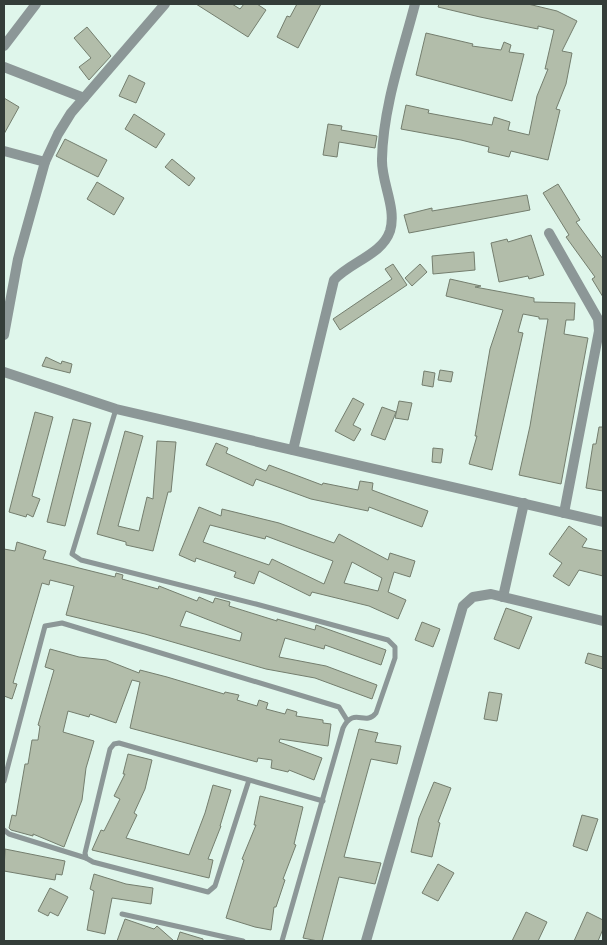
<svg xmlns="http://www.w3.org/2000/svg" width="607" height="945" font-family="'Titillium Web',sans-serif">
	<style>
		.building { fill: #b2bdaa; stroke: #747e6e; fill-rule: evenodd }
		.lines { fill: none; stroke-linecap: round; stroke-linejoin: round }
		.lane { stroke: #8c9797; stroke-width: 5 }
		.street { stroke: #8c9797; stroke-width: 10 }
	</style>
	<rect width="100%" height="100%" fill="#dff6eb"/>
	<!-- building -->
	<g class="building">
		<polygon points="196,4 232,4 240,9 244,4 257,4 266,10 248,37"/>
		<polygon points="297,4 321,4 298,48 277,37 287,16 290,17"/>
		<polygon points="439,4 528,4 557,11 577,21 562,51 572,53 566,84 556,109 560,110 548,160 511,151 509,157 488,152 489,147 461,140 401,129 406,105 429,110 428,113 492,125 494,117 510,122 508,130 529,135 537,96 548,69 545,69 554,30 538,26 538,29 480,17 438,7"/>
		<polygon points="87,27 111,56 89,80 79,67 91,58 74,38"/>
		<polygon points="426,33 473,44 472,46 501,50 504,42 511,45 509,52 524,54 512,101 416,75"/>
		<polygon points="129,75 145,83 136,103 119,96"/>
		<polygon points="4,98 19,107 4,134"/>
		<polygon points="134,114 165,134 156,148 125,129"/>
		<polygon points="328,124 342,126 341,130 377,136 375,148 339,142 337,157 323,155"/>
		<polygon points="65,139 107,160 98,177 56,156"/>
		<polygon points="172,159 195,178 189,186 165,167"/>
		<polygon points="97,182 124,198 114,215 87,199"/>
		<polygon points="558,184 580,220 576,222 603,259 603,297 592,279 595,277 566,237 569,235 543,193"/>
		<polygon points="527,195 530,210 409,233 404,215 432,208 432,211"/>
		<polygon points="531,235 544,275 529,279 528,276 499,282 491,243 507,239 508,242"/>
		<polygon points="474,252 475,270 433,274 432,256"/>
		<polygon points="393,264 407,285 340,330 333,319 392,279 385,269"/>
		<polygon points="420,264 427,272 412,286 405,278"/>
		<polygon points="450,279 481,286 475,287 534,298 534,302 575,303 574,320 566,320 564,334 588,338 561,484 519,475 530,426 548,319 539,319 539,317 523,314 518,332 523,333 492,470 469,464 477,436 475,436 490,349 503,310 446,296"/>
		<polygon points="46,357 61,364 62,361 72,364 70,373 42,366"/>
		<polygon points="440,370 453,372 451,382 438,380"/>
		<polygon points="424,371 435,373 433,387 422,385"/>
		<polygon points="353,398 364,404 353,425 361,429 354,441 335,431"/>
		<polygon points="399,401 412,403 408,420 395,418"/>
		<polygon points="382,407 396,412 385,440 371,435"/>
		<polygon points="35,412 53,417 32,496 40,499 33,517 27,514 26,517 9,512"/>
		<polygon points="73,419 91,423 65,526 47,522"/>
		<polygon points="599,427 603,427 603,491 586,488 593,444 596,444"/>
		<polygon points="125,431 143,436 118,526 139,531 147,497 153,499 157,441 176,442 171,492 168,492 153,551 126,545 126,542 97,534"/>
		<polygon points="216,443 228,448 226,453 266,471 269,465 322,485 323,483 358,490 360,481 373,483 372,490 428,511 422,527 369,507 368,511 311,499 256,479 253,486 206,465"/>
		<polygon points="433,448 443,449 441,463 432,462"/>
		<path d="M199 507 221 516 222 509 279 523 334 543 339 534 388 560 390 553 415 561 410 577 394 572 388 592 406 600 398 619 369 606 312 592 310 596 259 571 254 584 234 577 236 572 196 558 195 562 179 555ZM210 525 265 539 266 536 333 561 324 584 272 559 269 565 203 542ZM352 562 382 578 378 591 344 583Z"/>
		<polygon points="569,526 587,539 582,547 603,551 603,576 579,570 569,586 553,576 562,563 549,554"/>
		<path d="M17 542 46 551 43 559 115 577 116 573 123 575 122 579 158 589 159 586 197 601 199 597 213 603 215 598 230 602 229 606 277 621V619L315 630 316 625 386 650 381 665 325 645 324 649 285 638 279 657 326 666 377 685 372 699 315 678 266 669 145 634 66 615 74 586 50 580 49 585 42 583 13 683 17 684 12 699 4 696V549L15 551ZM186 611 242 633 240 641 180 626Z"/>
		<polygon points="506,608 532,617 519,649 494,639"/>
		<polygon points="422,622 440,629 433,647 415,640"/>
		<polygon points="50,649 79,657 106,660 139,673 140,670 167,677 224,694 225,692 239,695 237,700 257,706 259,700 268,703 266,709 285,714 287,709 297,712 296,716 323,720 323,723 331,724 328,746 280,739 279,742 322,758 314,780 289,770 288,772 271,768 272,760 258,758 257,762 130,728 140,682 132,680 116,723 90,714 89,717 68,711 63,732 94,741 86,768 82,800 64,847 33,834 33,836 11,830 9,828 12,815 16,816 25,764 28,764 32,740 38,740 40,726 38,725 54,670 45,667"/>
		<polygon points="588,653 603,657 603,669 585,663"/>
		<polygon points="489,692 502,694 497,721 484,719"/>
		<polygon points="359,729 378,733 375,742 401,746 397,764 371,759 344,857 381,863 375,884 339,877 322,941 318,941 303,938"/>
		<polygon points="128,754 152,760 145,789 134,813 137,815 126,838 189,855 205,813 213,785 231,790 220,826 221,826 208,859 213,860 209,878 92,850 101,830 104,831 120,799 114,796 125,774 123,774"/>
		<polygon points="434,782 451,788 438,822 440,823 432,857 411,852 419,818"/>
		<polygon points="260,796 303,807 294,844 296,845 283,879 285,880 276,907 274,907 271,930 255,927 226,918 244,860 242,859 256,825 254,825"/>
		<polygon points="582,815 598,819 587,851 573,846"/>
		<polygon points="5,849 65,861 62,875 56,874 55,880 4,871"/>
		<polygon points="438,864 454,873 438,901 422,893"/>
		<polygon points="94,874 126,884 153,888 151,904 112,898 105,934 87,930 94,891 90,889"/>
		<polygon points="50,888 68,897 58,916 50,912 48,916 38,911"/>
		<polygon points="526,912 547,922 538,941 512,941"/>
		<polygon points="587,912 603,920 603,929 598,941 574,941"/>
		<polygon points="125,919 154,929 157,926 174,941 117,941"/>
		<polygon points="180,932 203,939 203,941 177,941"/>
	</g>
	<g class="lines">
		<!-- lane -->
		<g class="lane">
			<path d="M116 409 72 554 81 560 256 604 388 640 395 647V658L376 713C365 727 354 706 343 728L282 941"/>
			<polyline points="249,780 215,886 208,892 93,862 86,858 85,853 110,749 114,744 119,743 323,801"/>
			<polyline points="4,781 45,626 62,623 339,707 347,720"/>
			<polyline points="4,830 9,834 86,858"/>
			<polyline points="122,914 243,941"/>
		</g>
		<!-- street -->
		<g class="street">
			<polyline points="4,46 36,4"/>
			<polyline points="4,67 84,98"/>
			<polyline points="4,151 45,162"/>
			<polyline points="549,233 598,319 599,331 564,513"/>
			<polyline points="4,335 18,259 45,162 58,134 71,113 165,4"/>
			<polyline points="4,372 116,409 603,522"/>
			<path d="M293 450 334 280C350 262 382 255 390 231 397 208 381 182 382 159 383 107 402 54 415 4"/>
			<polyline points="503,597 524,503"/>
			<polyline points="366,941 463,606 473,597 491,594 603,621"/>
		</g>
	</g>
	<!-- border -->
	<rect width="607" height="945" fill="none" stroke="#343d39" stroke-width="10"/>
</svg>
